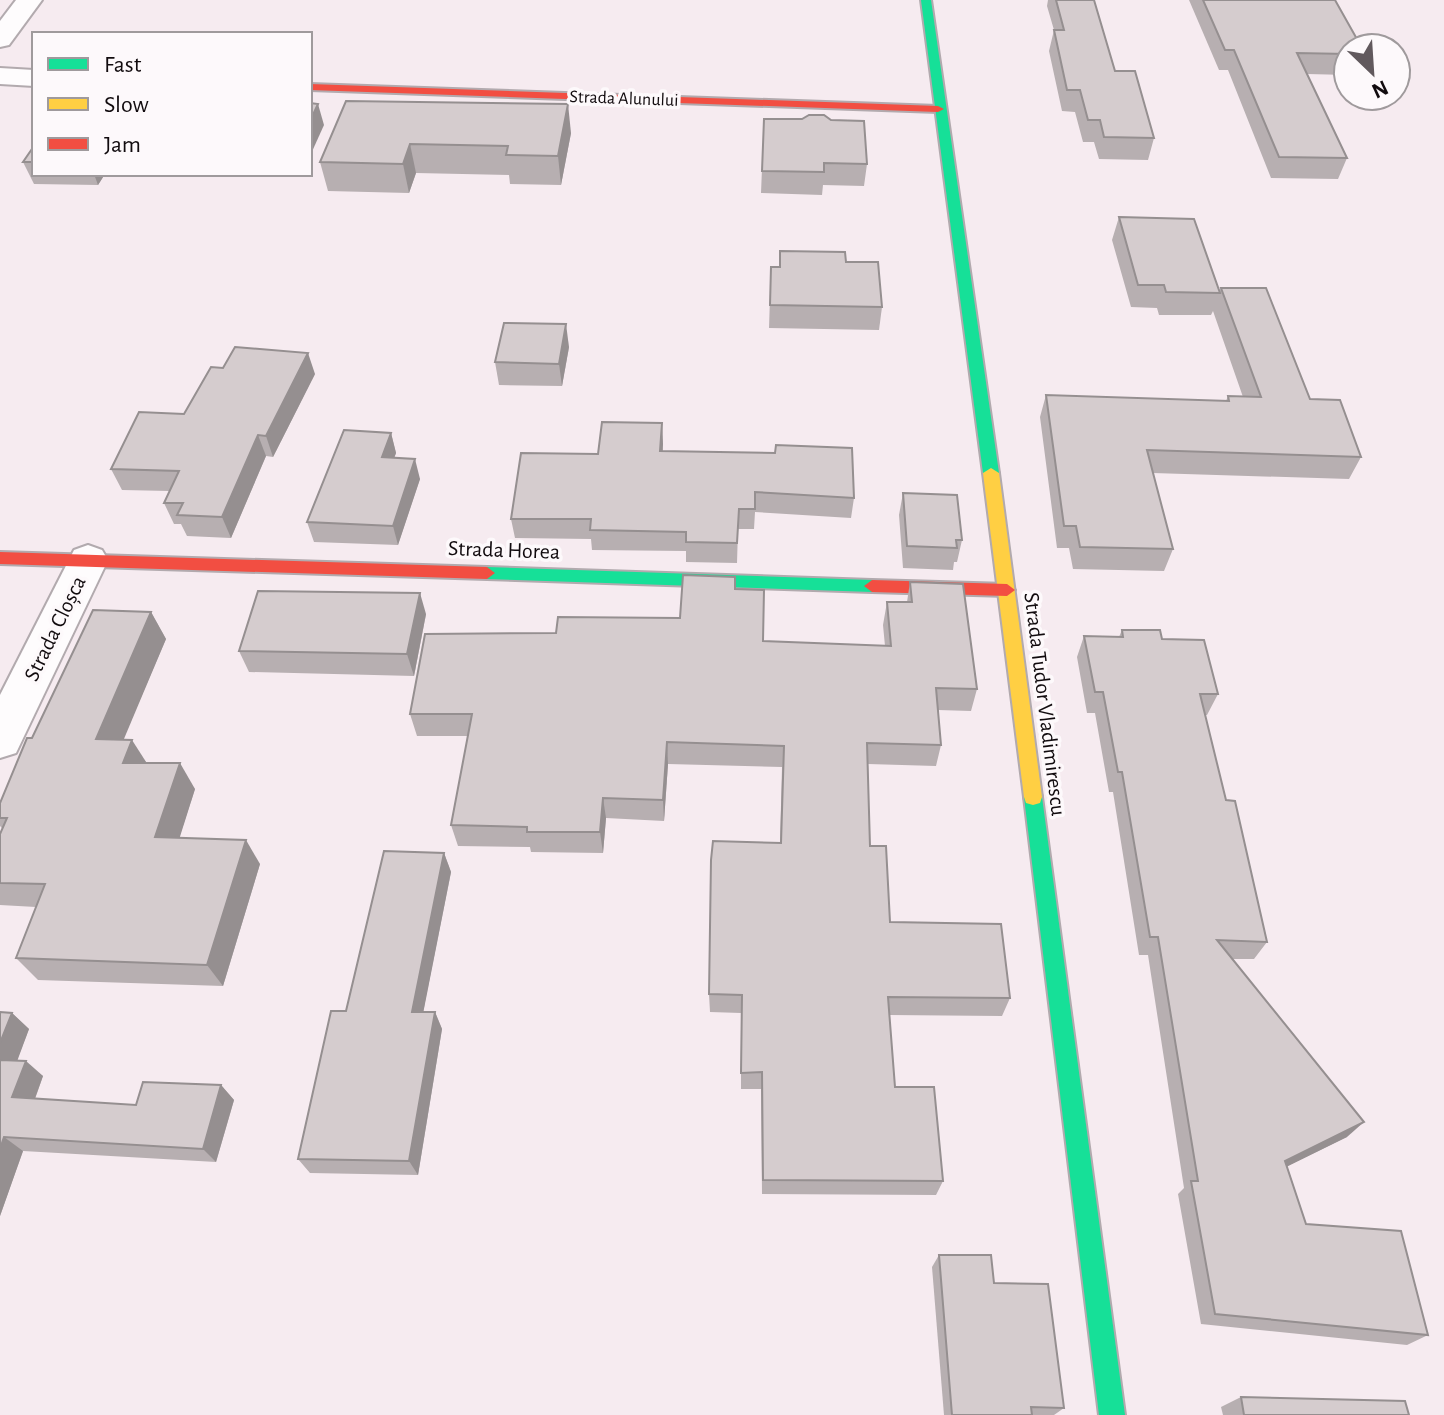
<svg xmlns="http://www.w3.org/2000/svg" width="1444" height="1415" font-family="'Alegreya Sans',sans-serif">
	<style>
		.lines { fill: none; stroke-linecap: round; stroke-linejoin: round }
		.street-casing { stroke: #b2aaae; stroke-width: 4 }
		.fast-casing { stroke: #b2aaae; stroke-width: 4 }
		.slow-casing { stroke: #b2aaae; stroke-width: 4 }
		.jam-casing { stroke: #b2aaae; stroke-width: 4 }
		.street { fill: #fefcfd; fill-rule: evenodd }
		.fast { fill: #16e098; fill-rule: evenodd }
		.slow { fill: #ffcf43; fill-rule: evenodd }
		.jam { fill: #f24e42; fill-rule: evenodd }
		.wall { fill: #b7afb1 }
		.shaded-wall { fill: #958f90 }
		.building { fill: #d5ccce; stroke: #958f90; stroke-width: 2 }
		.labels { text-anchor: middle; stroke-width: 7; stroke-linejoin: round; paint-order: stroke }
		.far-street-label { font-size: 18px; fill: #110b0e; stroke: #fdf9fb }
		.street-label { font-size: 22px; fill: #110b0e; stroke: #fdf9fb }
	</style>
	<rect width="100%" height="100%" fill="#f6ebf0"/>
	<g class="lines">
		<!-- street casing -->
		<g class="street-casing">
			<g id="street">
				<polygon points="16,0 42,0 9,45 0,47 0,21"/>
				<polygon points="0,68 34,70 34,86 0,84"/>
				<polygon points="88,545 102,550 108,560 16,753 0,758 0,695 74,550"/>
			</g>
		</g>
		<!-- fast casing -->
		<g class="fast-casing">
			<g id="fast">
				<polygon points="921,0 931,0 999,473 991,478 983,473"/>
				<polygon points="487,567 872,580 880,586 872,592 487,579 479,573"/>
				<polygon points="1033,789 1040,791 1042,797 1125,1415 1099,1415 1024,797 1026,791"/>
			</g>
		</g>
		<!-- slow casing -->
		<g class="slow-casing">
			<polygon id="slow" points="991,468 999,473 1042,797 1040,803 1033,805 1026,803 1024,797 983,473"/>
		</g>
		<!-- jam casing -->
		<g class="jam-casing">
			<g id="jam">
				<polygon points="310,84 938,106 944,109 938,112 310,90"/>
				<polygon points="0,552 487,567 495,573 487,579 0,564"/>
				<polygon points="872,580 1007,584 1015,590 1007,596 872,592 864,586"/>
			</g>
		</g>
		<!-- street -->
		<use href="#street" class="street"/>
		<!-- fast -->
		<use href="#fast" class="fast"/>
		<!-- slow -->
		<use href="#slow" class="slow"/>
		<!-- jam -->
		<use href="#jam" class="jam"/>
	</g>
	<!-- wall -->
	<g class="wall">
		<polygon points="1048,0 1094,0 1115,71 1154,138 1148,160 1099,159 1094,142 1083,142 1075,112 1062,111 1049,51 1054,30 1047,6"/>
		<polygon points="1189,0 1335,0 1348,48 1348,75 1307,74 1347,158 1338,179 1271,178 1228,70 1219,70"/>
		<polygon points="346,101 571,133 561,185 510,184 509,175 416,173 409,193 328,191 320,162"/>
		<polygon points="764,119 867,164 864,186 823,185 822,195 761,193"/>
		<polygon points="34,146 34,174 105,174 98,185 34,184 23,162"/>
		<polygon points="1119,217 1219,292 1221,288 1310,399 1361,457 1349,479 1153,473 1173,549 1164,571 1073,569 1069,548 1057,548 1040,417 1046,395 1226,401 1228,396 1243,397 1213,311 1211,315 1159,315 1157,308 1131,307 1112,240"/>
		<polygon points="846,262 882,307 879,330 769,328 771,267"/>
		<polygon points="569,347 562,386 499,385 495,362"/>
		<polygon points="315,374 273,457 266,456 231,538 187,536 181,524 174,524 164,503 170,491 122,490 111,469"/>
		<polygon points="662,423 663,451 854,498 851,518 755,512 754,529 738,529 737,563 686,562 686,551 592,550 591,539 515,538 511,519 598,454"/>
		<polygon points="391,433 396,453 394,458 420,479 398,545 314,542 307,522"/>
		<polygon points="903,493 962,540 957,562 954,562 953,570 903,568 899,515"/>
		<polygon points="910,582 977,689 971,711 938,710 941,745 936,766 868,764 870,846 890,922 1010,998 1002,1016 889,1015 895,1087 943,1181 936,1195 762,1194 761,1089 741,1089 741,1013 710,1012 709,994 780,843 782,767 668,764 664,821 606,818 603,853 531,852 530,847 458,846 451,825 468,736 417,736 410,714 556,633 680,618 735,589 763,641 885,646 883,625 887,602 907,602"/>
		<polygon points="151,612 166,639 123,739 147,763 195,789 179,838 260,864 223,986 38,980 16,958 36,907 0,905 0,834 3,829 0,826 0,803 32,738"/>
		<polygon points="426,614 414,676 249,672 239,651"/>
		<polygon points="1122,630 1162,639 1218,694 1207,715 1205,715 1226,800 1267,942 1254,959 1232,959 1347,1137 1287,1166 1306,1224 1428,1335 1407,1345 1201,1324 1178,1194 1184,1188 1148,955 1139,955 1113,792 1109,792 1095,713 1087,713 1077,657 1084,636 1119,637"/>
		<polygon points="444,853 451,872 423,1012 435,1012 442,1029 418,1175 310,1173 298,1159 346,1011"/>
		<polygon points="12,1013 29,1029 17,1060 43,1076 35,1099 136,1105 221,1085 234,1100 216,1162 23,1151 0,1216"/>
		<polygon points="939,1255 994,1283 1064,1408 1054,1415 944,1415 932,1267"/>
		<polygon points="1241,1397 1409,1415 1223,1415 1221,1407"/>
	</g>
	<!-- shaded-wall -->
	<g class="shaded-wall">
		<polygon points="318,104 324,125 310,156 310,121"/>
		<polygon points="568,104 571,133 561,185 558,156"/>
		<polygon points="410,144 416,173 409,193 403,164"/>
		<polygon points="94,174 105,174 98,185"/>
		<polygon points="566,324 569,347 562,386 559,364"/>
		<polygon points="308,353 315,374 273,457 266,436"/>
		<polygon points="662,423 663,444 661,471 660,451"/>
		<polygon points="391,433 396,453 387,477 382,457"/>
		<polygon points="258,435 266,456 231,538 222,517"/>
		<polygon points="415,459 420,479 398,545 393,526"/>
		<polygon points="420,593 426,614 414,676 407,654"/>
		<polygon points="151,612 166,639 113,765 96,739"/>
		<polygon points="132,740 148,765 123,763"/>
		<polygon points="667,742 668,764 664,821 663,800"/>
		<polygon points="180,763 195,789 172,862 155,837"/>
		<polygon points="603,798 606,818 603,853 600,832"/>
		<polygon points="246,840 260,864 223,986 207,965"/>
		<polygon points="444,853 451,872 420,1029 412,1012"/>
		<polygon points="435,1012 442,1029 418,1175 409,1161"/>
		<polygon points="12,1013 29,1029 12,1075 0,1065 0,1043"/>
		<polygon points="26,1061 43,1076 30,1112 12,1097"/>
		<polygon points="221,1085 234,1100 216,1162 203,1149"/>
		<polygon points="1364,1122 1347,1137 1270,1175 1285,1161"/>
		<polygon points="4,1137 23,1151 0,1216 0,1149"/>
	</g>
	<!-- building -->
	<g class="building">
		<polygon points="1056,0 1094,0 1115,71 1135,71 1154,138 1104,137 1100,120 1088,120 1080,90 1067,90 1054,30 1064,30"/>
		<polygon points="1203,0 1335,0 1362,48 1348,48 1348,54 1297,53 1347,158 1279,157 1234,50 1225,50"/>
		<polygon points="346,101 568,104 558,156 506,155 508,146 410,144 403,164 320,162"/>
		<polygon points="310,103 318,104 310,121"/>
		<polygon points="809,115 824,115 831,120 864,121 867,164 824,163 824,172 762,171 764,119 802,119"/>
		<polygon points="34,146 34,162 23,162"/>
		<polygon points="1119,217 1194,219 1220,293 1166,292 1164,285 1138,285"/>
		<polygon points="780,251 845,252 846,262 878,262 882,307 770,305 771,267 780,267"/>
		<polygon points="1221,288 1266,288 1310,399 1340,400 1361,457 1147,450 1173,549 1080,547 1076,526 1064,526 1046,395 1229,401 1228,396 1261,397"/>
		<polygon points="504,323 566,324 559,364 495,362"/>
		<polygon points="235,347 308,353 266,436 258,435 222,517 177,515 183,503 164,503 179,471 111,469 139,412 184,414 211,367 223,368"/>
		<polygon points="602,422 662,423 660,451 775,453 776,445 852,448 854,498 755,492 755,509 739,509 737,543 686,542 686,532 590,530 591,519 511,519 521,453 598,454"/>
		<polygon points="344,430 391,433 382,457 415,459 393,526 307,522"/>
		<polygon points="903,493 957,495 962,540 956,540 957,548 907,546"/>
		<polygon points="683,575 735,577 735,589 764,590 763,641 891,646 887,602 912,602 910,582 963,584 977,689 936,688 941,745 867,743 870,846 886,846 890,922 1001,924 1010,998 888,997 895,1087 934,1087 943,1181 763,1180 762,1072 741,1073 742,995 709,994 711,860 713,841 781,843 784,746 667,742 663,800 603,798 600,832 527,832 527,827 451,825 472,714 410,714 425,634 556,633 558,617 680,618"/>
		<polygon points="258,591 420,593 407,654 239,651"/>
		<polygon points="93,610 151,612 96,739 132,740 123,763 180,763 155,837 246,840 207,965 16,958 45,884 0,883 0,834 7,818 0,818 0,803 27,738 32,738"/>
		<polygon points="1122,630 1160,630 1162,639 1204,640 1218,694 1200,694 1226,800 1235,801 1267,942 1217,940 1364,1122 1285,1161 1306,1224 1401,1231 1428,1335 1215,1314 1191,1181 1198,1181 1158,937 1150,937 1122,772 1118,772 1103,692 1095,692 1084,636 1123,637"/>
		<polygon points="384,851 444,853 412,1012 435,1012 409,1161 298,1159 331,1011 346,1011"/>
		<polygon points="0,1012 12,1013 0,1043"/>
		<polygon points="0,1060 26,1061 12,1097 136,1105 143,1082 221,1085 203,1149 4,1137 0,1149"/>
		<polygon points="939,1255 991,1255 994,1283 1048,1284 1064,1408 1031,1407 1032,1415 952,1415"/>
		<polygon points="1241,1397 1405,1401 1409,1415 1244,1415"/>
	</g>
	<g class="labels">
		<!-- far-street labels -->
		<g class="far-street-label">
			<text transform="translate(624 98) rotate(2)" y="6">Strada Alunului</text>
		</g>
		<!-- street labels -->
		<g class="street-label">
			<text transform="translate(504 549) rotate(2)" y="8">Strada Horea</text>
			<text transform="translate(54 628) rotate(-64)" y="8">Strada Cloșca</text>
			<text transform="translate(1046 704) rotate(83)" y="8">Strada Tudor Vladimirescu</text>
		</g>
	</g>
	<!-- legend -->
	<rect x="32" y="32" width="280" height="144" fill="#fdf9fb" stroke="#9f9a9c" stroke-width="2"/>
	<rect x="48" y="58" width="40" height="12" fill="#16e098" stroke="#9f9a9c" stroke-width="2"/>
	<text x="104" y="72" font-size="24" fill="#110b0e">Fast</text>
	<rect x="48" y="98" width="40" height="12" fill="#ffcf43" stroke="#9f9a9c" stroke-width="2"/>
	<text x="104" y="112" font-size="24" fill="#110b0e">Slow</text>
	<rect x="48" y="138" width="40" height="12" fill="#f24e42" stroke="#9f9a9c" stroke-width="2"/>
	<text x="104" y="152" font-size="24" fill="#110b0e">Jam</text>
	<!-- north arrow -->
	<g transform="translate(1372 72) rotate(155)"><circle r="38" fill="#fdf9fb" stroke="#9f9a9c" stroke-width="2"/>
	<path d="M0-6L14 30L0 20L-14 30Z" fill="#61595d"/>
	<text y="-12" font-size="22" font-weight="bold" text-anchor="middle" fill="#110b0e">N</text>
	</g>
</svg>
